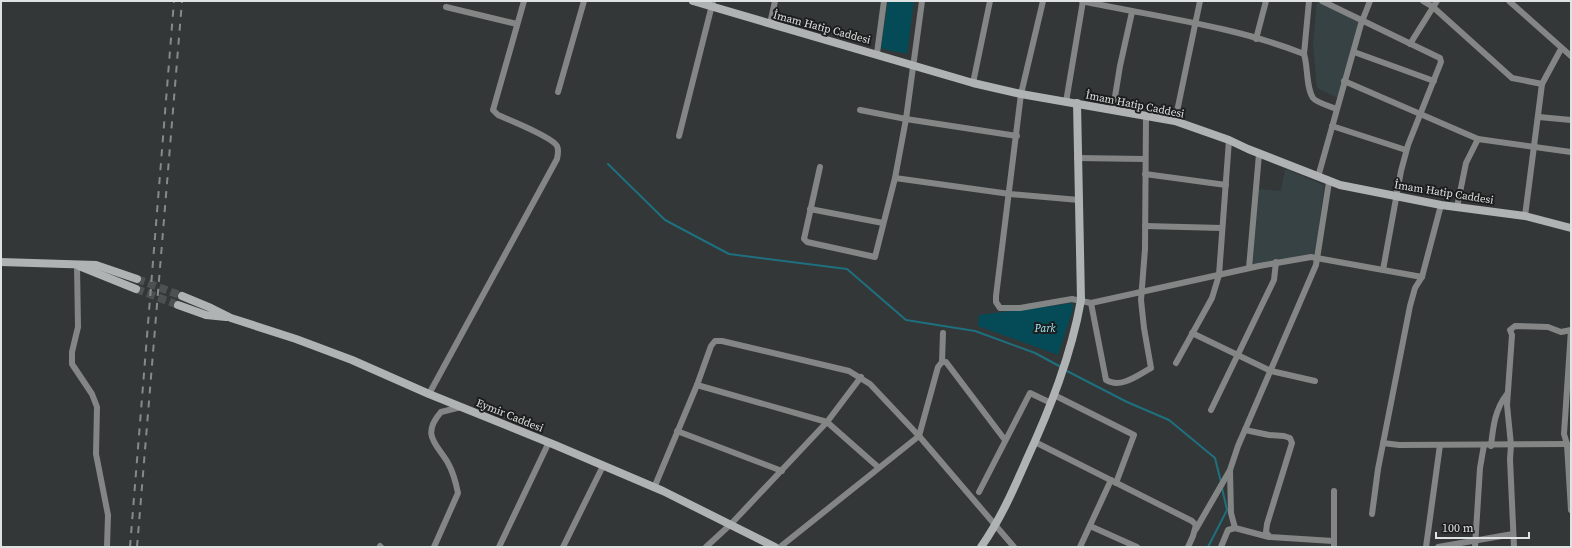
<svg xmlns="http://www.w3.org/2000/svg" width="1572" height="548" font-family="'Source Serif 4',serif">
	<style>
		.built { fill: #374245 }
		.green { fill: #054b57 }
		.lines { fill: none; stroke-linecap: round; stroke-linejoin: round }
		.stream { stroke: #1e707f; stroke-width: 2 }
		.secondary-tunnel { stroke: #4d5152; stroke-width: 8; stroke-dasharray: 8 4; stroke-linecap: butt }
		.street { stroke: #848686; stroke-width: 6 }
		.secondary { stroke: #b0b3b4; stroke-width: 8 }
		.rail { stroke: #878a8b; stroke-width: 2; stroke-dasharray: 7 7; stroke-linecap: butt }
		.labels { text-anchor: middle; stroke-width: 4; stroke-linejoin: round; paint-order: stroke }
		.street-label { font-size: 11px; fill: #dfe2e2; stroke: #1c1e1e }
		.park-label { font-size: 11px; font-style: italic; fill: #a2edfd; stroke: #1c1e1e }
	</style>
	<rect width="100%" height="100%" fill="#333738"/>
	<!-- built -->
	<g class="built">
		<polygon points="1317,1 1361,22 1338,98 1317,88 1313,45"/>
		<polygon points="1285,169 1324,185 1316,253 1251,266 1258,189 1281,191"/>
	</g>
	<!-- green -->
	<g class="green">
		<polygon points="888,1 914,1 907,54 883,49 881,47"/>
		<polygon points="1073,303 1073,309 1058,355 978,326 979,315"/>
	</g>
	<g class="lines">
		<!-- stream -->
		<g class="stream">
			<polyline points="608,164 665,220 729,254 847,269 906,320 975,331 1035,353 1061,367"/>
			<polyline points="1065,370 1127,402 1169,420 1215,458 1221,482"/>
			<polyline points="1208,547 1227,510 1222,488"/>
		</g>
		<!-- secondary-tunnel -->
		<g class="secondary-tunnel">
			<polyline points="137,279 182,296"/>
			<polyline points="136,289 178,305"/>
		</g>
		<!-- street -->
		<g class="street">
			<polyline points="1043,1 1021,94 996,296 996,302 1000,308 1020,308 1072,299 1091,303 1259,266 1311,257 1422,277"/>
			<path d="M1082 1C1156 17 1234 26 1304 54 1308 66 1306 88 1313 98 1317 103 1330 106 1336 109"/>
			<polyline points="1322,1 1440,58 1441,62 1408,145 1401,171 1383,270"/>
			<polyline points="1423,1 1433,7 1512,78 1542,84"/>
			<polyline points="1509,1 1571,56"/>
			<polyline points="446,7 517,24"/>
			<polyline points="770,24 775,1"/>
			<polyline points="1256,39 1266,1"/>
			<polyline points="1410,44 1437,1"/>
			<polyline points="1354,52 1434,81"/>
			<polyline points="877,53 884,1"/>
			<polyline points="1304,54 1309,1"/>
			<polyline points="1344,81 1478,139 1571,152"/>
			<polyline points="973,83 990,1"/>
			<polyline points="558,92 584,1"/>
			<polyline points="1066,102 1083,1"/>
			<polyline points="1113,109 1120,66 1132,12"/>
			<polyline points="860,110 906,119 1017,136"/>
			<polyline points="1539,117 1571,120"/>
			<polyline points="1175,121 1200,1"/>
			<polyline points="1332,126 1406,150"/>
			<polyline points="679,136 713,1"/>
			<polyline points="1077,158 1145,159"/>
			<polyline points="820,167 804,239 807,242 875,257 895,178 906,119 922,1"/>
			<polyline points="1145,174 1226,185"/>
			<polyline points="1318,177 1361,24 1370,1"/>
			<polyline points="895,178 1010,194 1079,200"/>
			<polyline points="1457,207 1466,163 1478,139"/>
			<polyline points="810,209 883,223"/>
			<polyline points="1525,216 1542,84 1561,49"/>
			<polyline points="1145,226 1222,228"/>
			<polyline points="77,265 78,327 72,352 72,364 92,394 97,407 96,454 108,515 107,547"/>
			<polyline points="1249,268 1259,154"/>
			<path d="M1091 303 1106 380C1121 389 1138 375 1151 368L1144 328 1141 300 1145 249 1146 116"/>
			<polyline points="1571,330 1564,434 1567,444 1571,510"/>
			<polyline points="1192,333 1271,371 1315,381"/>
			<polyline points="942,362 943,333"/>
			<polyline points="1176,363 1212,298 1219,275 1229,140"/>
			<polyline points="697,385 827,422 878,467"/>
			<path d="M429 394 557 159C558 154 559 150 557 146 552 137 509 120 498 115L493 110 524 1"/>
			<polyline points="1054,395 1134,435 1116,483"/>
			<polyline points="1211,410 1274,280 1276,262"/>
			<polyline points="1245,430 1269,435 1284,436 1290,438 1292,443 1267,524 1266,532 1270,537 1333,541"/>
			<polyline points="677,431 782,471"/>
			<polyline points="1035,442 1192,521 1196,525 1193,536 1188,547"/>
			<polyline points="1383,443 1399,445 1567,444"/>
			<path d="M1491 446C1493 427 1495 409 1507 394"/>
			<polyline points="1230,471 1231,513 1235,528 1269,537"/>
			<polyline points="654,488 697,385 711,346 715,341 722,341 849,371 870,384 919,436 1014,547"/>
			<polyline points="979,492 1030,393 1051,403"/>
			<polyline points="1372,514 1378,469 1410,306 1415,288 1422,277 1441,205"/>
			<polyline points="1090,526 1137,547"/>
			<polyline points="1196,529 1230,470 1238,446 1316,265 1329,182"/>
			<polyline points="380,546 381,547"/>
			<path d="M434 547 458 493C456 483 453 472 448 463 436 443 421 435 441 412L461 407"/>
			<polyline points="499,547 549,442"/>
			<polyline points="563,547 603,466"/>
			<polyline points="706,547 731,524 827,422 861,377"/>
			<polyline points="780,547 919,436 938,367 942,362 946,362 1005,440"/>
			<polyline points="1080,547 1111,480"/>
			<polyline points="1221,547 1228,530 1235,528"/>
			<polyline points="1334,547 1334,491"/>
			<polyline points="1426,547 1440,445"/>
			<polyline points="1438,547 1513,534"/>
			<polyline points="1475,547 1480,468 1484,445"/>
			<polyline points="1514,547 1510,459 1511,445 1507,405 1512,335 1510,330 1515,326 1548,327 1561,332 1571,330"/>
		</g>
		<!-- secondary -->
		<g class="secondary">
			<polyline points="693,1 973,83 1021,94 1175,121 1229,140 1248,149 1340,185 1441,205 1525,216 1571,228"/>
			<polyline points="1,262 96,265 137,279"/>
			<polyline points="79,266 136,289"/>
			<polyline points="182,296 211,308 231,318 296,339 352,360 429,394 555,445 663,491 775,547"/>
			<polyline points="178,305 206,315 226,317"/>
			<path d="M981 547C1000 520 1013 491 1026 461 1050 409 1071 356 1081 300L1077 103"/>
		</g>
		<!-- rail -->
		<g class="rail">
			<polyline points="130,547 174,1"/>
			<polyline points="137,547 182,1"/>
		</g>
	</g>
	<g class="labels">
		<!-- street labels -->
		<g class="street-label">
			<text transform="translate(822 27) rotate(15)" y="4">İmam Hatip Caddesi</text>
			<text transform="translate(1135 104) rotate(11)" y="4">İmam Hatip Caddesi</text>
			<text transform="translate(1444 192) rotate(9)" y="4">İmam Hatip Caddesi</text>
			<text transform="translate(510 415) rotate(22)" y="4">Eymir Caddesi</text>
		</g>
		<!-- park labels -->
		<g class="park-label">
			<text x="1045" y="332">Park</text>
		</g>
	</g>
	<!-- border -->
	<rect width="1572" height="548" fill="none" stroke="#dfe2e2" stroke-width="4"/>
	<!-- scale -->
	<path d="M1436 532v6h93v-6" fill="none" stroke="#dfe2e2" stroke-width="2"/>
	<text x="1442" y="532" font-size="12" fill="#dfe2e2" stroke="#1c1e1e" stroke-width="3" paint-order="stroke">100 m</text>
</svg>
